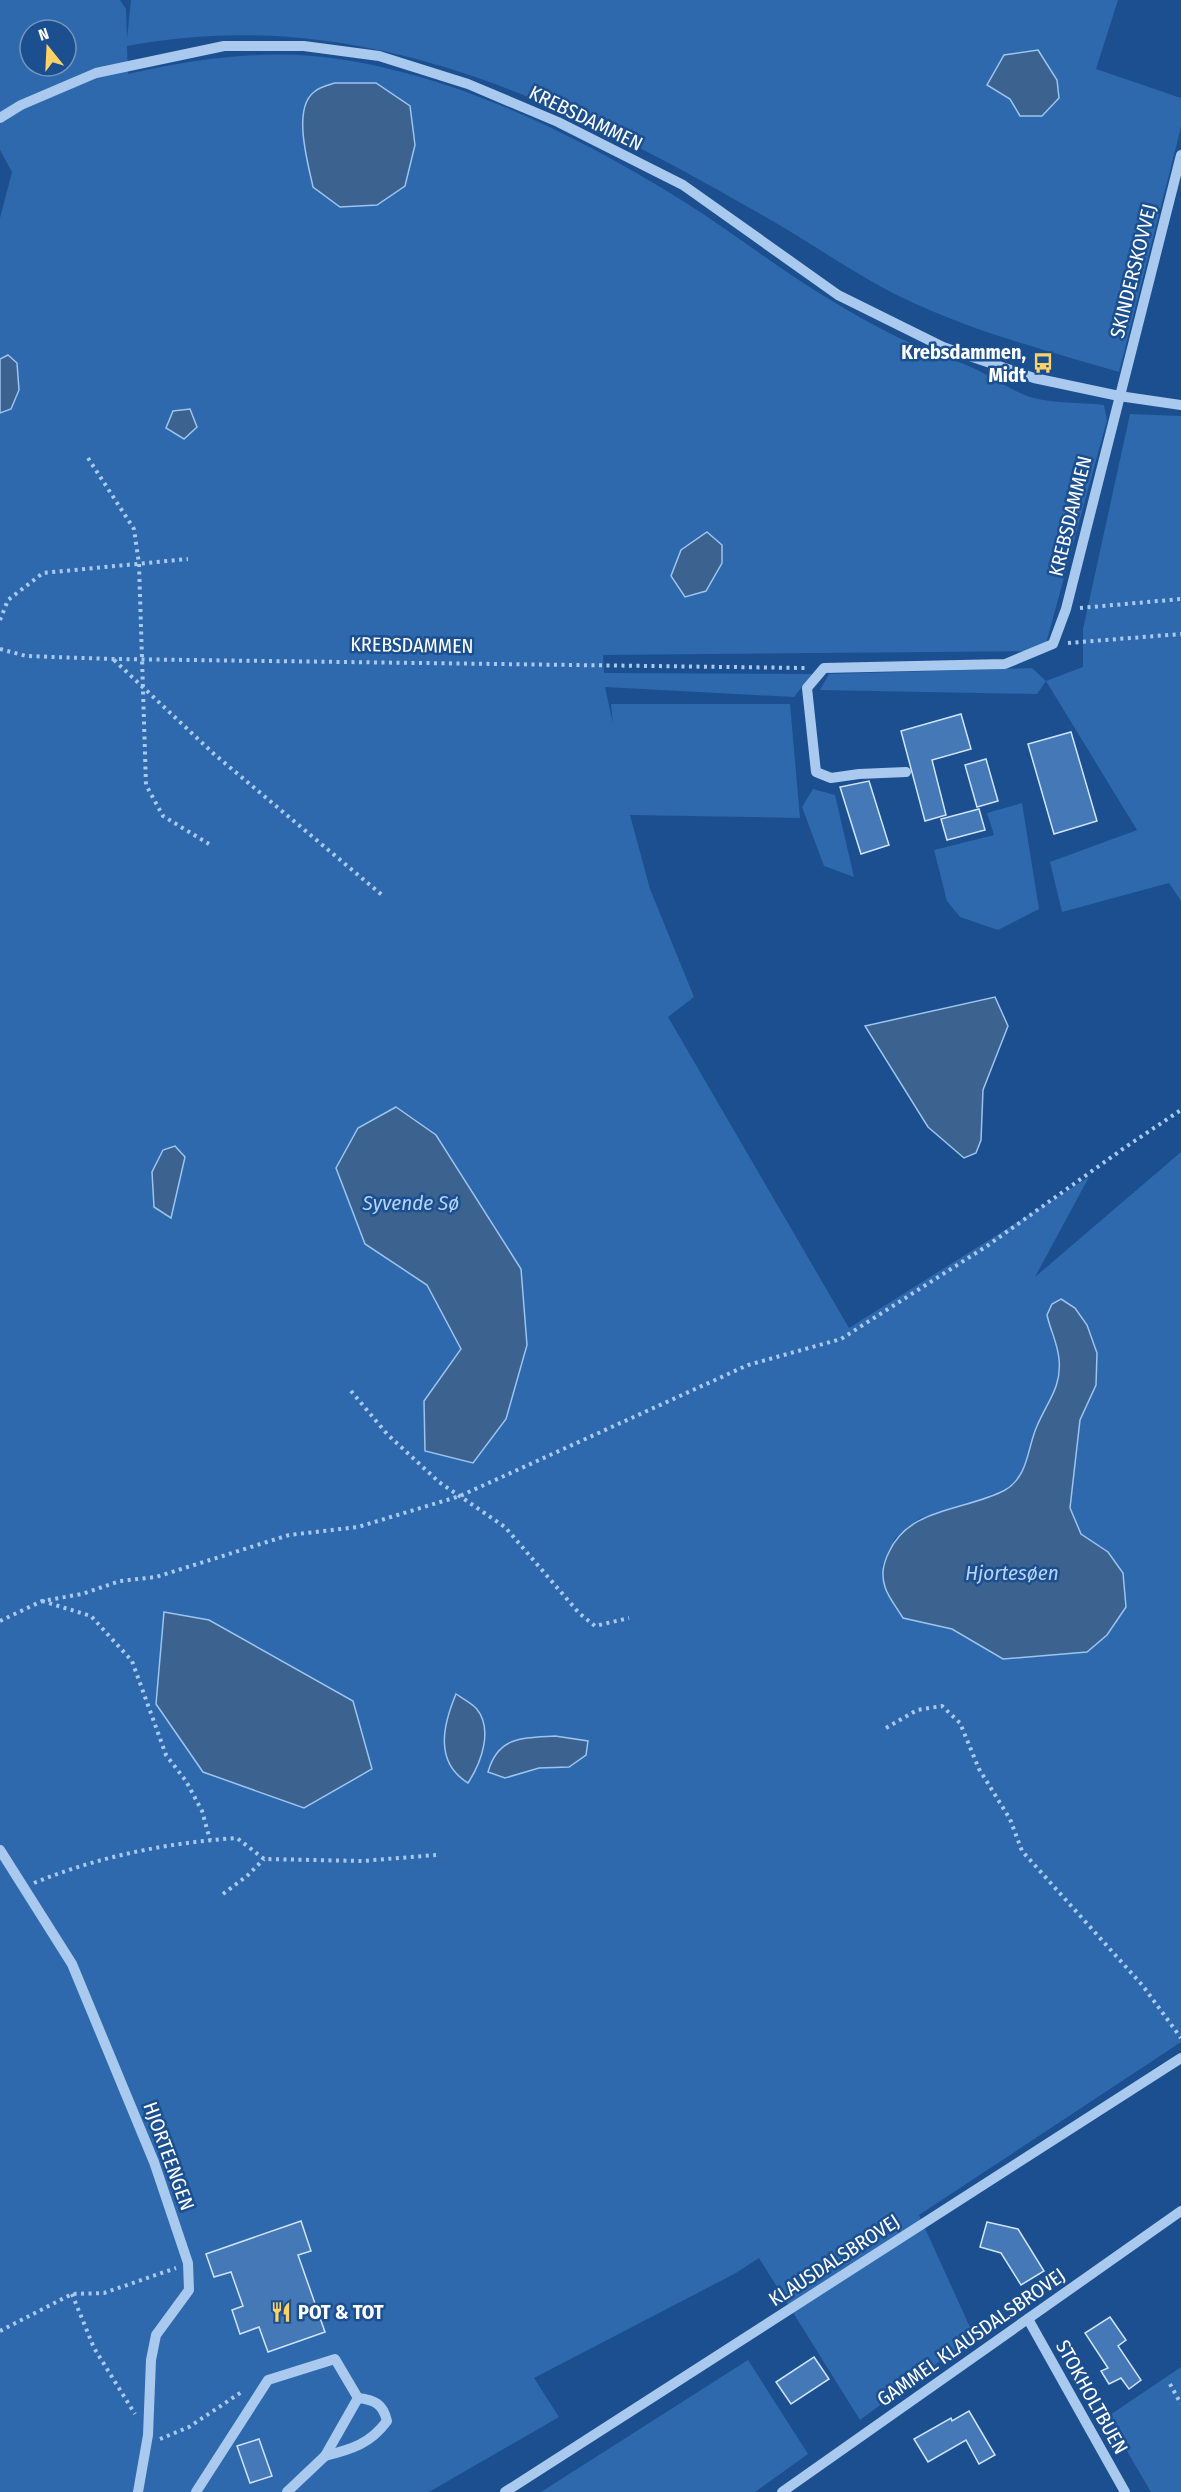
<svg xmlns="http://www.w3.org/2000/svg" width="1181" height="2492" font-family="'Fira Sans Condensed',sans-serif">
	<style>
		.green { fill: #2e69ad; fill-rule: evenodd }
		.water { fill: #3c6290; stroke: #9cc4f0; stroke-width: 1.5 }
		.building { fill: #4478b7; stroke: #cfe3fa; stroke-width: 1.5 }
		.lines { fill: none; stroke-linecap: round; stroke-linejoin: round }
		.path { stroke: #a9c9ee; stroke-width: 4; stroke-dasharray: 3 4.5; stroke-linecap: butt }
		.minor { stroke: #a9c9ee; stroke-width: 10 }
		.labels { text-anchor: middle; stroke-width: 5; stroke-linejoin: round; paint-order: stroke }
		.street-label { font-size: 20px; fill: #fff; stroke: #1b4f8f }
		.poi-label { font-size: 20px; font-weight: bold; fill: #fff; stroke: #1b4f8f; text-anchor: end }
		.water-label { font-size: 21px; font-style: italic; fill: #b5d3f5; stroke: #1b4f8f }
	</style>
	<rect width="100%" height="100%" fill="#1b4f8f"/>
	<!-- green -->
	<g class="green">
		<path d="M0 0H120L126 9 127 39 131 0H1118L1096 69 1181 98V127L1119 372C1045 350 970 331 901 297 858 276 817 247 776 223 578 108 365 0 127 46L128 74C189 60 251 51 313 56 442 68 575 133 683 201 733 232 778 269 829 299 851 313 875 326 899 338 923 349 949 357 973 368 991 376 1012 391 1030 397 1054 404 1079 402 1104 405L1107 420 1044 651 603 655 604 673 812 674 794 697 605 687 613 724 611 704H790L800 818 630 815 650 889 694 997 668 1017 849 1328 1089 1177 1035 1277 1181 1152V2042L919 2215 974 2336 860 2420 759 2258 736 2273 534 2378 559 2417 429 2492H0V218L12 172 0 150ZM30 30H66V66H30ZM1087 1325 1097 1353 1096 1385 1080 1420 1070 1508 1081 1534 1108 1552 1087 1652 1003 1659 952 1629 903 1618 882 1566 895 1538 920 1518 958 1508 1005 1489 1017 1480 1027 1463 1037 1427 1058 1388 1059 1358 1051 1332Z"/>
		<polygon points="1130,414 1181,416 1181,901 1169,883 1062,912 1050,862 1137,830 1046,681 1037,694 820,690 829,674 1032,668 1046,681 1083,667 1083,629"/>
		<polygon points="813,789 835,795 854,877 824,866 802,807"/>
		<polygon points="1022,803 1039,909 998,930 960,917 947,901 934,850 994,835 987,813"/>
		<polygon points="748,2360 808,2454 755,2492 541,2492"/>
		<polygon points="1181,2367 1181,2492 1151,2492 1107,2417"/>
	</g>
	<!-- water -->
	<g class="water">
		<polygon points="1038,50 1057,80 1059,98 1042,116 1020,116 1010,99 987,85 1004,55"/>
		<path d="M335 83H376L410 106 415 145 405 186 377 205 340 207 313 187C308 163 292 109 314 92 319 87 328 85 335 83Z"/>
		<polygon points="8,355 17,363 19,390 11,409 0,413 0,359"/>
		<polygon points="190,409 197,427 184,439 166,428 173,411"/>
		<polygon points="707,532 722,545 722,563 706,591 685,597 671,576 681,550"/>
		<polygon points="995,997 1008,1026 983,1090 981,1140 976,1153 964,1158 928,1127 865,1026"/>
		<polygon points="396,1107 436,1135 521,1269 527,1345 506,1419 473,1463 425,1451 424,1401 461,1349 427,1285 365,1244 336,1168 358,1128"/>
		<polygon points="175,1146 185,1157 171,1218 154,1207 152,1172 163,1150"/>
		<path d="M1061 1299 1075 1308 1087 1325 1097 1353 1096 1385 1080 1420 1070 1508 1081 1534 1108 1552 1123 1573 1126 1607 1107 1635 1087 1652 1003 1659 952 1629 903 1618C897 1608 888 1597 885 1587 881 1574 883 1564 889 1552 909 1507 966 1511 1005 1490 1029 1476 1027 1448 1037 1426 1047 1402 1062 1387 1059 1359 1058 1345 1050 1329 1047 1315L1052 1304Z"/>
		<polygon points="164,1612 209,1620 353,1701 372,1769 304,1808 203,1772 156,1704"/>
		<path d="M456 1694C462 1698 471 1703 476 1708 494 1729 481 1763 468 1783 434 1762 443 1725 456 1694Z"/>
		<path d="M555 1736 588 1741 586 1755 569 1767 539 1768 505 1778 488 1772C498 1736 523 1738 555 1736Z"/>
	</g>
	<!-- building -->
	<g class="building">
		<polygon points="961,714 971,749 932,760 946,815 925,821 901,731"/>
		<polygon points="1071,732 1097,821 1054,834 1028,744"/>
		<polygon points="986,759 998,801 977,807 965,765"/>
		<polygon points="869,781 889,845 861,854 840,787"/>
		<polygon points="979,809 985,830 947,840 941,819"/>
		<polygon points="301,2221 311,2251 298,2255 325,2332 268,2352 259,2327 240,2334 232,2310 243,2306 231,2272 214,2277 206,2254"/>
		<polygon points="987,2222 1018,2229 1044,2271 1021,2285 1001,2253 980,2247"/>
		<polygon points="1110,2317 1126,2340 1118,2346 1141,2380 1129,2389 1121,2378 1109,2384 1101,2371 1108,2368 1085,2333"/>
		<polygon points="814,2357 829,2379 791,2404 776,2382"/>
		<polygon points="969,2411 995,2455 979,2464 966,2440 928,2462 914,2439 951,2418 952,2421"/>
		<polygon points="259,2439 272,2476 250,2483 237,2446"/>
	</g>
	<g class="lines">
		<!-- path -->
		<g class="path">
			<polyline points="88,458 134,529 139,564 146,785 163,816 209,844"/>
			<polyline points="1080,608 1181,599"/>
			<polyline points="0,620 8,600 43,573 188,559"/>
			<polyline points="1068,643 1181,634"/>
			<polyline points="0,649 26,656 113,659 805,668"/>
			<polyline points="114,660 214,754 382,895"/>
			<polyline points="351,1391 387,1434 439,1482 505,1527 579,1613 595,1626 629,1618"/>
			<polyline points="42,1601 91,1616 132,1661 166,1755 186,1781 202,1811 210,1840"/>
			<polyline points="0,1621 42,1601 82,1594 120,1581 156,1577 289,1535 358,1527 460,1496 748,1365 841,1339 987,1246 1127,1146 1181,1110"/>
			<polyline points="886,1728 917,1710 942,1706 960,1723 979,1769 1010,1819 1022,1851 1143,1986 1181,2038"/>
			<path d="M34 1883C100 1856 166 1843 237 1838L264 1859 362 1861 436 1855"/>
			<polyline points="223,1894 247,1876 264,1859"/>
			<polyline points="72,2294 94,2348 135,2414"/>
			<polyline points="0,2331 72,2294 104,2293 176,2268"/>
			<polyline points="1170,2384 1181,2404"/>
			<polyline points="160,2439 189,2427 243,2391"/>
		</g>
		<!-- minor -->
		<g class="minor">
			<polyline points="0,118 21,105 96,73 224,46 304,46 379,56 468,84 558,122 683,185 838,295 943,347 1034,378 1119,396 1181,405"/>
			<polyline points="906,772 859,774 831,778 816,772 807,688 824,668 1005,664 1053,644 1066,609 1181,155"/>
			<polyline points="0,1850 72,1964 154,2162 188,2263 189,2290 156,2335 151,2360 148,2435 138,2492"/>
			<polyline points="1028,2319 1125,2492"/>
			<path d="M325 2456C352 2449 370 2444 387 2421 383 2404 375 2400 358 2398"/>
			<polyline points="196,2492 268,2380 335,2359 358,2398 325,2456 287,2492"/>
			<polyline points="505,2492 1181,2058"/>
			<polyline points="782,2492 1181,2211"/>
		</g>
	</g>
	<!-- icons -->
	<defs>
		<g id="bus-bare" transform="scale(1.62)"><path d="M-5-6H5V4H4V6H2V4H-2V6H-4V4H-5ZM-3.5-4V0h7V-4ZM-3.5 1.2v1.5H-2V1.2ZM2 1.2v1.5H3.5V1.2Z" fill="#ffd166" stroke="#1b4f8f" stroke-width="2.5" paint-order="stroke"/></g>
		<g id="restaurant-bare" transform="scale(1.62)"><path d="M-5-6h1v4h1v-4h1v4h1v-4h1v5L-1.5 .5V6h-2V.5L-5-1ZM5-6V6H3V1.5H1.5Q1.5-4 5-6Z" fill="#ffd166" stroke="#1b4f8f" stroke-width="2.5" paint-order="stroke"/></g>
	</defs>
	<g fill-rule="evenodd">
		<use href="#bus-bare" x="1043" y="363"/>
		<use href="#restaurant-bare" x="281" y="2312"/>
	</g>
	<g class="labels">
		<!-- street labels -->
		<g class="street-label">
			<text transform="translate(586 118) rotate(26)" y="7">KREBSDAMMEN</text>
			<text transform="translate(1133 271) rotate(-76)" y="7">SKINDERSKOVVEJ</text>
			<text transform="translate(1070 516) rotate(-76)" y="7">KREBSDAMMEN</text>
			<text transform="translate(412 645) rotate(1)" y="7">KREBSDAMMEN</text>
			<text transform="translate(169 2156) rotate(70)" y="7">HJORTEENGEN</text>
			<text transform="translate(834 2260) rotate(-33)" y="7">KLAUSDALSBROVEJ</text>
			<text transform="translate(971 2337) rotate(-35)" y="7">GAMMEL KLAUSDALSBROVEJ</text>
			<text transform="translate(1092 2397) rotate(61)" y="7">STOKHOLTBUEN</text>
		</g>
		<!-- poi labels -->
		<g class="poi-label">
			<text x="1026" y="359">Krebsdammen,<tspan x="1026" dy="23">Midt</tspan></text>
			<text x="298" y="2319" text-anchor="start">POT &amp; TOT</text>
		</g>
		<!-- water labels -->
		<g class="water-label">
			<text x="411" y="1210">Syvende Sø</text>
			<text x="1012" y="1580">Hjortesøen</text>
		</g>
	</g>
	<!-- north arrow -->
	<g transform="translate(48 48) rotate(342)"><circle r="28" fill="#1b4f8f" stroke="#7695bc" stroke-width="1.5"/>
	<path d="M0-4.5L10 22L0 15L-10 22Z" fill="#ffd166"/>
	<text y="-9" font-size="16" font-weight="bold" text-anchor="middle" fill="#ffffff">N</text>
	</g>
</svg>
